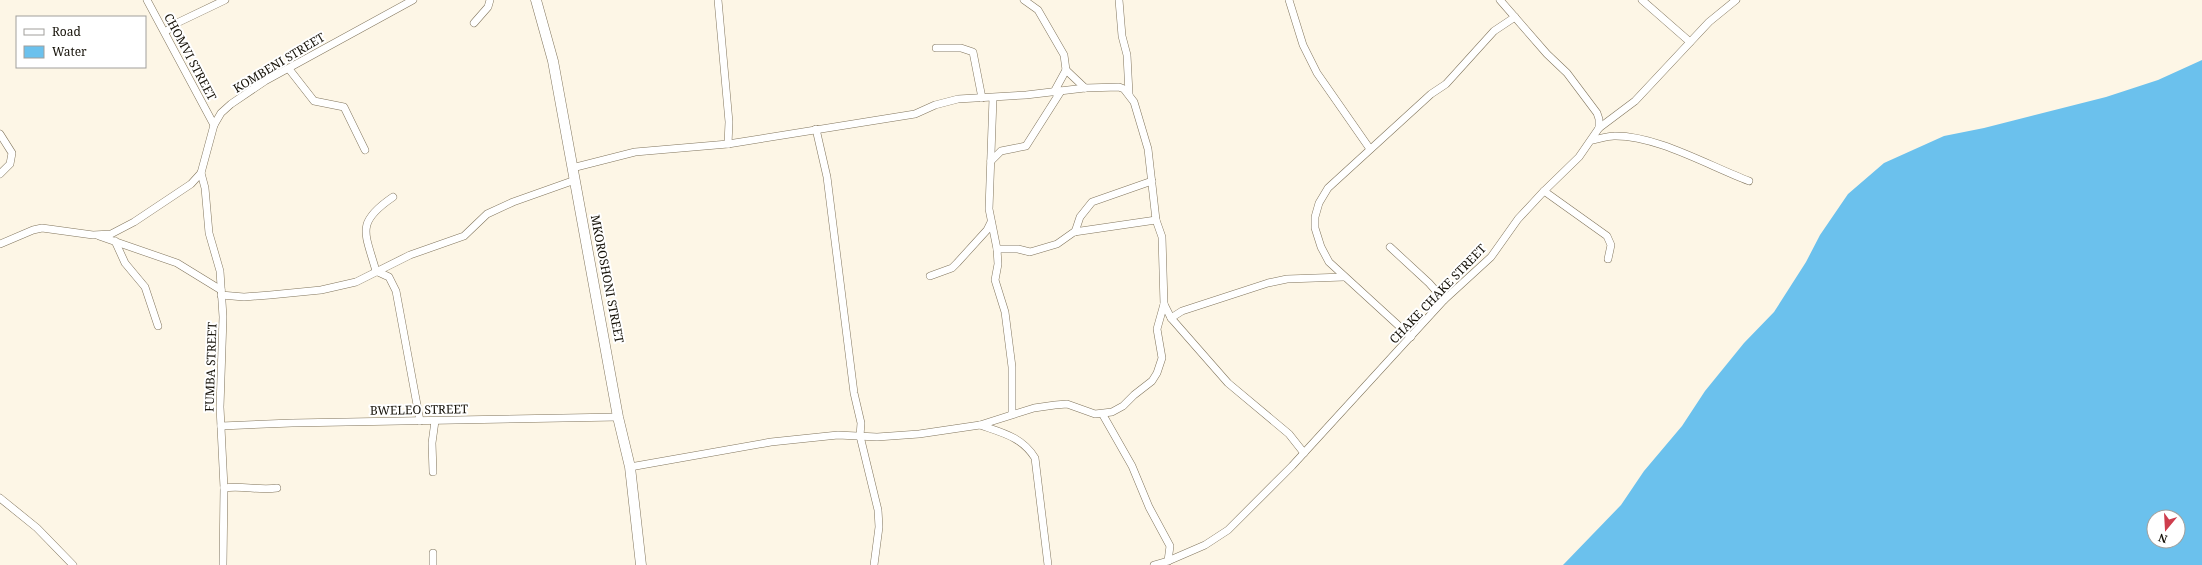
<svg xmlns="http://www.w3.org/2000/svg" width="2202" height="565" font-family="'Noto Serif',serif">
	<style>
		.water { fill: #6bc1ed; fill-rule: evenodd }
		.lines { fill: none; stroke-linecap: round; stroke-linejoin: round }
		.street-casing { stroke: #81755d; stroke-width: 8 }
		.secondary-casing { stroke: #81755d; stroke-width: 11 }
		.street { stroke: #fff; stroke-width: 7 }
		.secondary { stroke: #fff; stroke-width: 10 }
		.labels { text-anchor: middle; stroke-width: 4; stroke-linejoin: round; paint-order: stroke }
		.street-label { font-size: 12px; fill: #141007; stroke: #fff }
	</style>
	<rect width="100%" height="100%" fill="#fdf6e6"/>
	<!-- water -->
	<path class="water" d="M2202 60V565H1563L1621 505 1644 471 1682 426 1705 391 1744 343 1774 312 1806 262 1820 235 1848 194 1884 163 1944 136 1984 128 2106 97 2158 80ZM2154 517H2178V541H2154Z"/>
	<g class="lines">
		<!-- street casing -->
		<g class="street-casing">
			<g id="street">
				<polyline points="147,0 214,125"/>
				<polyline points="718,0 729,122 728,144"/>
				<polyline points="1024,0 1038,10 1064,55 1066,70 1054,92"/>
				<polyline points="1119,0 1122,36 1127,55 1129,94"/>
				<polyline points="1289,0 1303,45 1317,73 1370,149"/>
				<polyline points="1642,0 1690,42"/>
				<polyline points="474,23 488,7 490,0"/>
				<polyline points="165,32 179,22 225,0"/>
				<polyline points="936,48 961,48 973,52 982,98"/>
				<polyline points="289,69 314,101 344,107 365,150"/>
				<polyline points="1066,70 1085,88"/>
				<polyline points="993,98 989,209 997,249 998,264 995,280 1005,312 1012,367 1012,414"/>
				<polyline points="1599,128 1635,101 1709,22 1736,0"/>
				<polyline points="816,129 827,177 854,393 861,423 860,436 878,510 879,527 874,565"/>
				<polyline points="0,134 12,153 10,164 0,174"/>
				<path d="M1593 140C1599 139 1607 136 1614 136 1656 135 1709 166 1749 181"/>
				<polyline points="991,161 1001,151 1026,146 1061,91"/>
				<polyline points="572,168 635,152 728,144 915,114 935,105 958,99 1026,95 1085,88 1119,87 1124,89 1134,102 1148,149 1156,220 1162,237 1164,304 1171,318 1228,383 1289,434 1304,453"/>
				<polyline points="201,173 205,188 209,233 220,271 223,317 220,407 224,488 223,565"/>
				<polyline points="1544,191 1607,236 1611,245 1608,259"/>
				<path d="M393 197C355 223 365 232 376 271L389 277 396 291 420 421"/>
				<polyline points="1075,232 1080,217 1092,202 1152,181"/>
				<polyline points="99,236 177,263 221,290"/>
				<polyline points="115,241 125,263 145,287 158,326"/>
				<polyline points="0,244 33,230 42,228 93,235 111,234 134,222 191,184 201,173 214,125 221,113 231,104 265,81 413,0"/>
				<polyline points="1390,247 1429,283 1444,300"/>
				<polyline points="997,249 1018,249 1030,252 1057,244 1074,232 1156,220"/>
				<polyline points="930,276 952,268 957,263 987,230 991,222"/>
				<polyline points="221,295 244,297 270,295 321,290 356,282 410,255 464,236 487,214 513,202 575,180"/>
				<polyline points="1171,318 1182,311 1268,283 1287,279 1344,277"/>
				<polyline points="1411,337 1329,262 1321,247 1315,228 1315,217 1319,203 1328,188 1431,94 1446,84 1494,31 1515,17"/>
				<polyline points="1103,415 1132,466 1149,507 1170,546 1168,561"/>
				<path d="M980 425C1003 433 1022 437 1035 458L1048 565"/>
				<polyline points="221,426 292,423 618,417"/>
				<polyline points="630,467 771,442 838,435 877,437 919,434 980,425 1034,408 1055,405 1067,404 1095,414 1112,412 1123,406 1134,395 1152,381 1157,373 1162,358 1157,329 1164,304"/>
				<polyline points="433,472 432,443 435,421"/>
				<path d="M224 488C242 485 259 491 277 488"/>
				<polyline points="0,498 37,528 73,565"/>
				<polyline points="433,553 433,565"/>
				<polyline points="1154,565 1168,561 1205,545 1228,530 1292,466 1444,300 1491,257 1518,219 1544,191 1579,157 1599,128 1599,119 1597,113 1567,73 1547,54 1500,0"/>
			</g>
		</g>
		<!-- secondary casing -->
		<g class="secondary-casing">
			<polyline id="secondary" points="536,0 553,61 618,417 630,467 641,565"/>
		</g>
		<!-- street -->
		<use href="#street" class="street"/>
		<!-- secondary -->
		<use href="#secondary" class="secondary"/>
	</g>
	<g class="labels">
		<!-- street labels -->
		<g class="street-label">
			<text transform="translate(190 57) rotate(62)" y="4">CHOMVI STREET</text>
			<text transform="translate(279 63) rotate(-31)" y="4">KOMBENI STREET</text>
			<text transform="translate(607 279) rotate(79)" y="4">MKOROSHONI STREET</text>
			<text transform="translate(1438 294) rotate(-46)" y="4">CHAKE CHAKE STREET</text>
			<text transform="translate(211 367) rotate(-88)" y="4">FUMBA STREET</text>
			<text transform="translate(419 410) rotate(-1)" y="4">BWELEO STREET</text>
		</g>
	</g>
	<!-- legend -->
	<rect x="16" y="16" width="130" height="52" fill="#ffffff" stroke="#a19f9c"/>
	<rect x="24" y="29" width="20" height="6" fill="#ffffff" stroke="#a19f9c"/>
	<text x="52" y="36" font-size="12" fill="#141007">Road</text>
	<rect x="24" y="46" width="20" height="12" fill="#6bc1ed" stroke="#a19f9c"/>
	<text x="52" y="56" font-size="12" fill="#141007">Water</text>
	<!-- north arrow -->
	<g transform="translate(2166 529) rotate(198)"><circle r="19" fill="#ffffff" stroke="#a19f9c"/>
	<path d="M0-3L7 15L0 10L-7 15Z" fill="#ce3d4d"/>
	<text y="-6" font-size="11" font-weight="bold" text-anchor="middle" fill="#141007">N</text>
	</g>
</svg>
